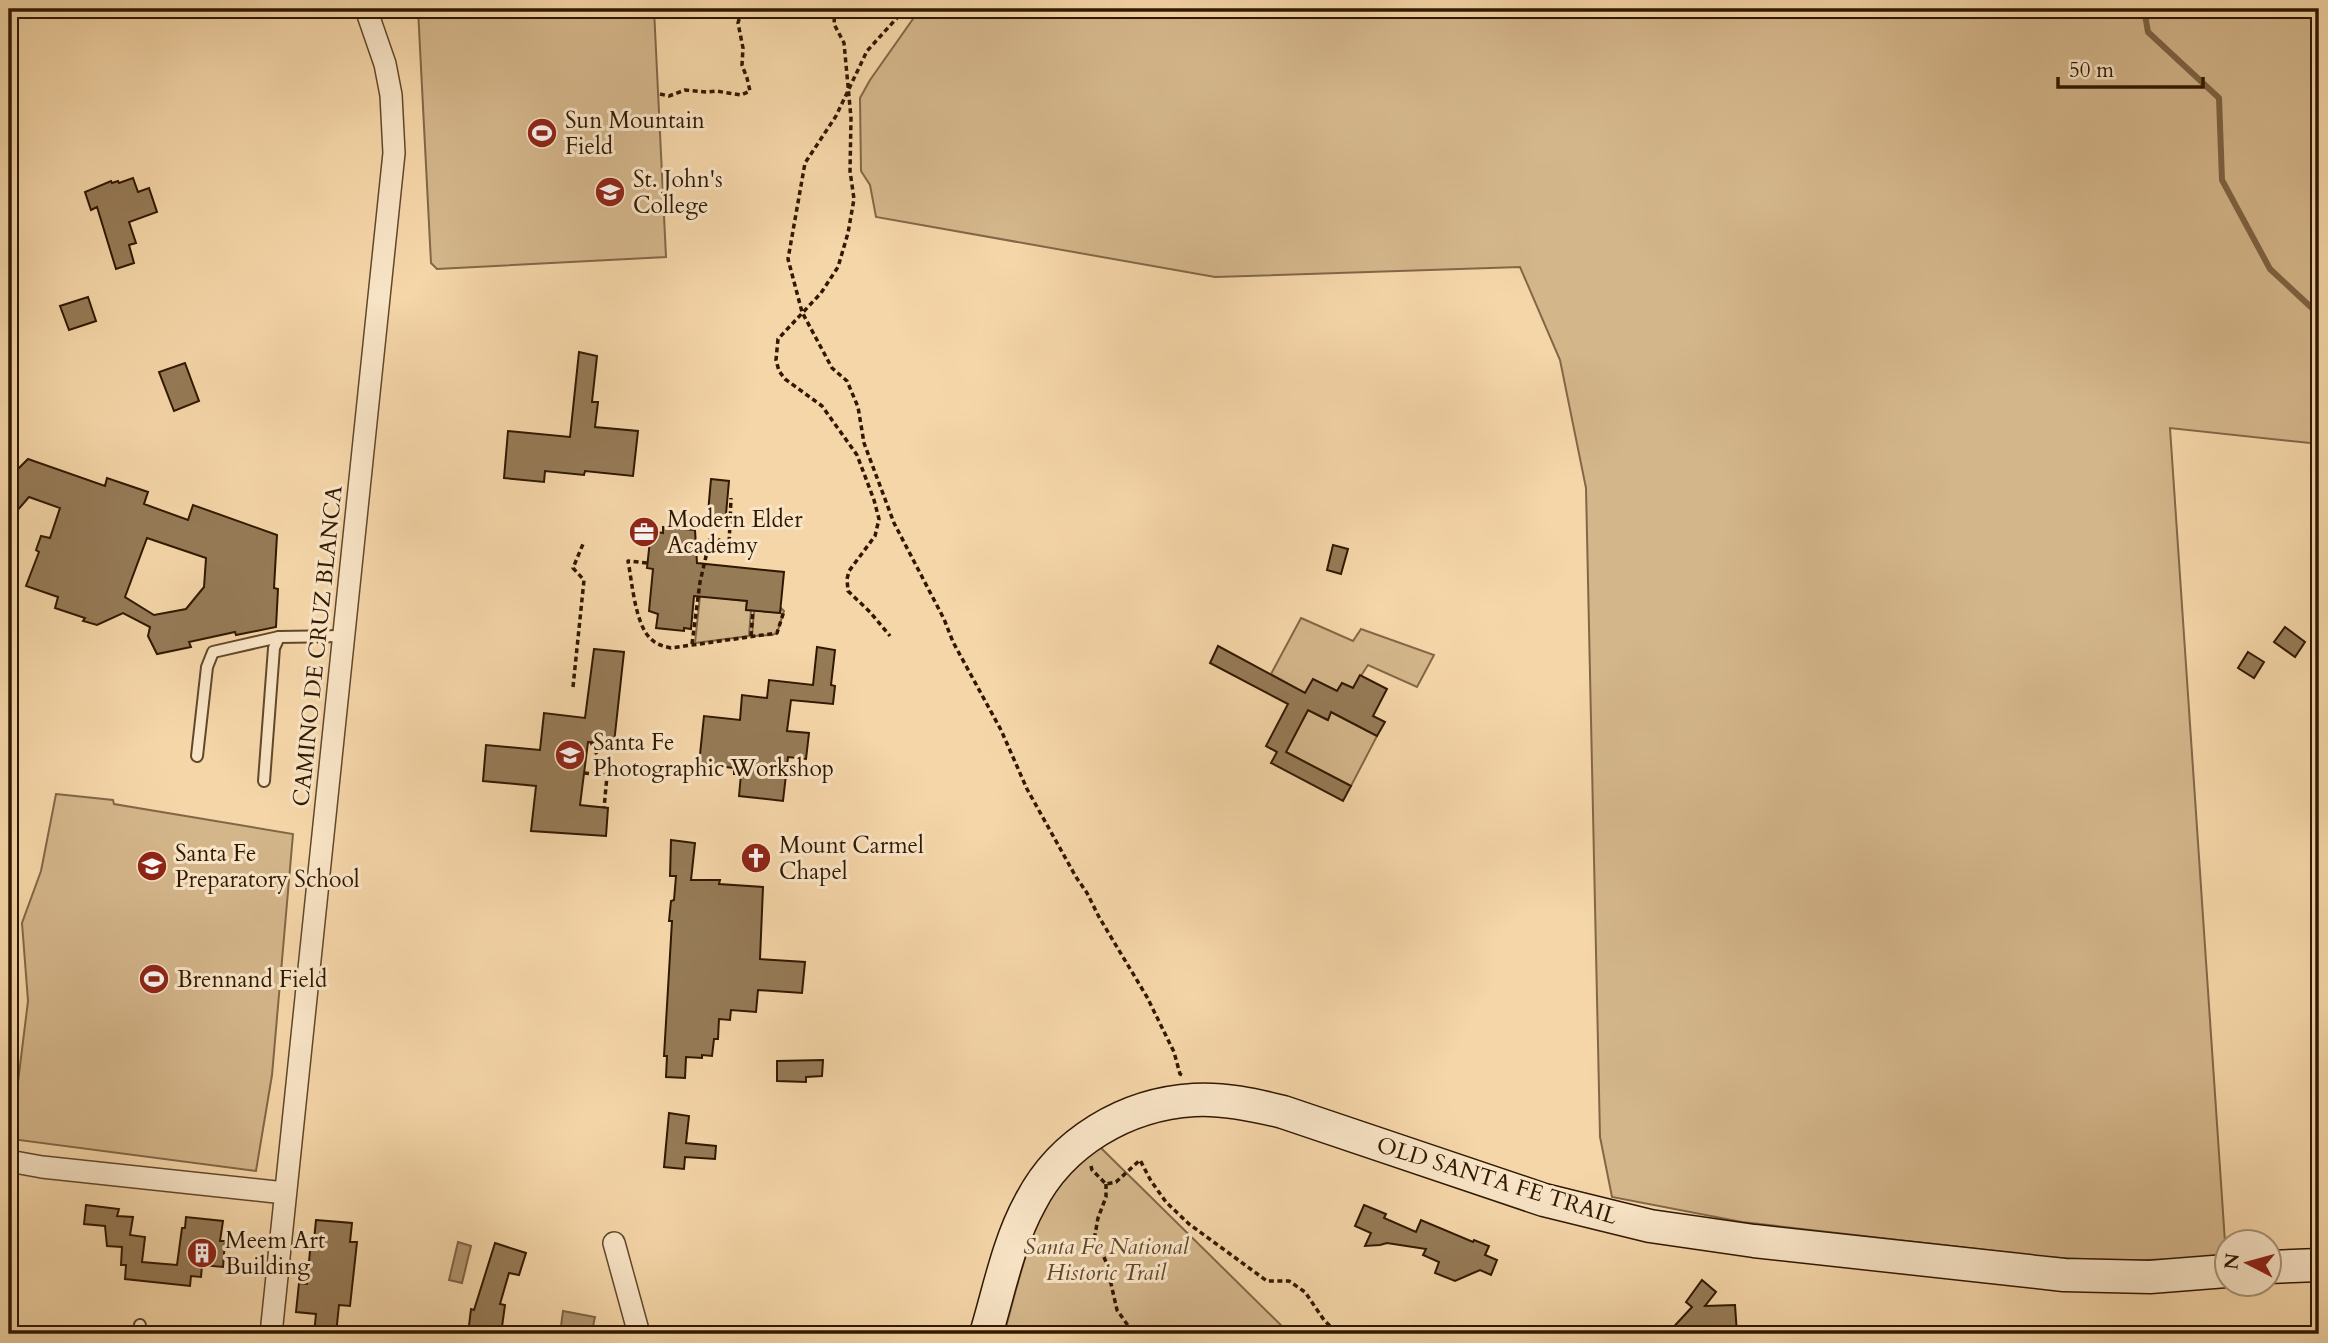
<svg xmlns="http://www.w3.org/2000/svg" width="2328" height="1343" font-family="Cardo,serif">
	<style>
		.green { fill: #d4b68b; stroke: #826746; stroke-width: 2 }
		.water { fill: #b2956f; stroke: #7e6343; stroke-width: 2 }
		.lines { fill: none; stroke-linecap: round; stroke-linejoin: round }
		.stream { stroke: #7e6343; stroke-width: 6 }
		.building { fill: #967b57; stroke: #301800; stroke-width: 2; fill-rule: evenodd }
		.lane-casing { stroke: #61482a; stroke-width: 14 }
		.street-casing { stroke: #61482a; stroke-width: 24 }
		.secondary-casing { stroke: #301800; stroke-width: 35 }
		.path { stroke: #301800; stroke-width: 3.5; stroke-dasharray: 5 3.5; stroke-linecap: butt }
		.lane { stroke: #f8e4c6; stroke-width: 10 }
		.street { stroke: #f8e4c6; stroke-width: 21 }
		.secondary { stroke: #f8e4c6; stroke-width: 32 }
		.labels { text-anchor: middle; stroke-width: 6; stroke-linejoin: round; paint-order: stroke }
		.poi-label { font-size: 23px; fill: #301800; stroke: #f8e4c6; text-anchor: start }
		.street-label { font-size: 23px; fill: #301800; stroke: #f8e4c6 }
		.park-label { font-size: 23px; font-style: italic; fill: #61472a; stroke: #f8e4c6 }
	</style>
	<rect width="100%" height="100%" fill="#f5d6a8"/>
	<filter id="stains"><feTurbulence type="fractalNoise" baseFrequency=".00286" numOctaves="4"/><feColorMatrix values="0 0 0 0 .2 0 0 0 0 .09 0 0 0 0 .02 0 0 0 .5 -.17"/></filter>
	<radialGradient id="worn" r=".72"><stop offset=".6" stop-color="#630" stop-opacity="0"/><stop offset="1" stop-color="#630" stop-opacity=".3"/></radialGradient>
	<!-- green -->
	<g class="green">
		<polygon points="418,9 654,9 666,257 437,269 431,263"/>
		<path d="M920 9H2319V444L2170 428 2226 1257C2166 1260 2107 1262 2046 1257L1742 1222 1612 1197 1600 1137 1586 488 1560 360 1520 267 1215 277 876 217 870 185 861 171 860 98 870 80Z"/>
		<polygon points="700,596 747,601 746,609 751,610 749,636 695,643"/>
		<polygon points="781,608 784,611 777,633 772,635 752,636 754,610 780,613"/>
		<polygon points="1301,618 1353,641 1361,629 1434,655 1417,687 1368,665 1353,688 1342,683 1337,691 1313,679 1305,693 1271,674"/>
		<polygon points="1308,710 1327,720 1331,712 1377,736 1351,786 1286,752"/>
		<polygon points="56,794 113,800 114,804 293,834 272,1075 256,1171 11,1139 28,1001 22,923 41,871"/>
		<path d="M1099 1146 1290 1334H1004C1017 1288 1032 1215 1063 1179 1073 1167 1087 1157 1099 1146Z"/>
	</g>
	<!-- water -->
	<g class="water">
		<polygon points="458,1242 471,1246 462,1283 449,1280"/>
		<polygon points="563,1311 595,1317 592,1331 561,1326"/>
	</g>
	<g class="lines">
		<!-- stream -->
		<polyline class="stream" points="2144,9 2148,32 2219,98 2222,180 2270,269 2314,310 2319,321"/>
	</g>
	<!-- building -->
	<g class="building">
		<polygon points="133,178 138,192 149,188 157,212 129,222 136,243 129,245 134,263 116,269 97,207 91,210 85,192 111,181 112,183 118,181 119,183"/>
		<polygon points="88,297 96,321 69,330 60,306"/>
		<polygon points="579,352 597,356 592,402 598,402 595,427 638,431 633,476 585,471 584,475 545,471 544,482 504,478 508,431 570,437"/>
		<polygon points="185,363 199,401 174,411 159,372"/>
		<path d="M28 459 105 486 107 478 148 492 144 504 188 520 193 505 277 535 274 588 278 589 276 627 236 635 235 632 189 642 191 647 157 654 148 636 150 627 123 613 97 625 83 621 85 618 55 608 58 597 26 586 39 552 36 550 41 536 50 538 60 508 29 497 9 520V478ZM147 538 206 558 204 587 186 609 154 615 125 597Z"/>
		<polygon points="711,479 729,481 725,525 707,524"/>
		<polygon points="663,527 695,530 697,563 784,572 780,613 746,610 747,601 694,596 691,629 684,628 684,631 656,628 658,614 649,611 653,569 647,568 651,531 663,533"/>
		<polygon points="1333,545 1348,549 1341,574 1327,570"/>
		<polygon points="2285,627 2305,642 2295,657 2274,642"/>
		<polygon points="1218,646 1305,693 1313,679 1337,691 1342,683 1353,688 1360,675 1387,689 1373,716 1385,722 1377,736 1331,712 1328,720 1308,710 1286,752 1351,786 1343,801 1271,763 1277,752 1266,746 1288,704 1210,663"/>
		<polygon points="817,647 835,650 831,685 835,686 833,704 791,700 787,731 809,733 806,759 788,757 783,801 739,796 741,774 734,774 734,768 699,764 704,716 740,720 742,695 767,698 769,680 813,685"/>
		<polygon points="594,649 624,652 614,743 588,742 580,805 608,808 606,836 531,831 536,786 483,781 486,745 540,750 544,713 585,718"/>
		<polygon points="2248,652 2264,662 2254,678 2238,668"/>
		<polygon points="671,840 695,843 691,880 720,880 719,884 763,887 760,959 805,962 802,993 758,990 756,1012 731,1010 730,1020 719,1019 718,1039 714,1039 712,1056 702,1055 702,1058 686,1057 685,1078 666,1077 667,1056 664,1056 672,921 669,921 671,901 674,900 676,876 670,876"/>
		<polygon points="823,1060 822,1076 806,1077 806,1082 777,1081 777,1061"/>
		<polygon points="669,1113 689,1116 686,1143 716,1146 715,1159 685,1157 684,1169 664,1167"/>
		<polygon points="86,1205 119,1209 117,1216 133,1217 130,1235 145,1237 142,1262 177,1265 182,1228 185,1228 186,1217 223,1221 220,1241 225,1241 223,1267 202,1265 201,1277 191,1276 190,1286 125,1279 126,1265 121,1265 122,1247 107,1246 105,1226 84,1224"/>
		<polygon points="1364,1205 1386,1214 1384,1218 1416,1232 1421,1220 1473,1242 1474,1240 1489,1246 1485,1255 1497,1260 1491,1275 1480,1270 1455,1281 1435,1273 1439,1262 1423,1255 1426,1249 1387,1243 1380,1245 1365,1246 1371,1233 1355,1226"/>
		<polygon points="316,1220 352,1223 350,1242 357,1242 350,1306 339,1305 336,1334 314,1334 316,1314 296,1312 299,1283 307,1284 311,1240 314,1240"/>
		<polygon points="495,1243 526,1253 519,1275 509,1273 500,1304 505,1305 501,1334 468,1334 471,1309 474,1310"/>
		<polygon points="1702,1280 1716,1292 1705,1306 1735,1305 1737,1334 1667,1334 1692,1307 1686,1302"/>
	</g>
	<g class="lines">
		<!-- lane casing -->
		<g class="lane-casing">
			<g id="lane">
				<polyline points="197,756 207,667 213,652 279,637"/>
				<polyline points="264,781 274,648 279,637 344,636"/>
				<polyline points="139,1334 140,1325"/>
			</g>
		</g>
		<!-- street casing -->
		<g class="street-casing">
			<g id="street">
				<polyline points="9,1161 42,1167 285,1193"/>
				<polyline points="614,1243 639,1334"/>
				<polyline points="271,1334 394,153 391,95 385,64 366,9"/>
			</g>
		</g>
		<!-- secondary casing -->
		<g class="secondary-casing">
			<g id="secondary">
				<polyline points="2268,1267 2319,1265"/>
				<path d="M986 1334C999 1291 1008 1243 1030 1203 1061 1142 1126 1104 1194 1100 1223 1098 1255 1105 1283 1112L1544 1200 1650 1226 1754 1241 2064 1275 2150 1277 2226 1271"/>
			</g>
		</g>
		<!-- path -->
		<g class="path">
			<polyline points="835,9 834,24 844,43 851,118 850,171 854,199 848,233 838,267 821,293 778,339 776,360 779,371 785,379 822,406 857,455 874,500 879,519 875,536 849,571 847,579 848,591 870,612 890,636"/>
			<polyline points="905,9 867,51 836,116 805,163 788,259 802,312 832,368 847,381 858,407 864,443 894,523 944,619 953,642 1001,730 1027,789 1076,877 1087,893 1099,917 1147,997 1174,1052 1180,1074 1182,1075"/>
			<polyline points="660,94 669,96 685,90 707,92 716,91 741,95 750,91 747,78 742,65 743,48 738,23 742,9"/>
			<path d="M647 563 628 561C632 581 635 625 651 639 657 645 663 646 671 648L777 633 784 611"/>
			<polyline points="751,636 753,610"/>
			<polyline points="692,644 700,582 711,535 729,546 731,498"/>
			<polyline points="573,687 584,580 573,568 583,544"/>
			<polyline points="591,742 607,776 604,808"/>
			<polyline points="584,773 620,777"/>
			<polyline points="1091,1166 1092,1170 1106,1184 1116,1182 1140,1160 1151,1181 1166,1202 1189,1224 1267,1281 1289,1281 1305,1292 1324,1320 1338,1334"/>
			<polyline points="1106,1184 1106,1197 1098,1218 1095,1235 1106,1262 1117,1310 1134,1334"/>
		</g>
		<!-- lane -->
		<use href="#lane" class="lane"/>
		<!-- street -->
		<use href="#street" class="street"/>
		<!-- secondary -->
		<use href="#secondary" class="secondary"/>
	</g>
	<!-- icons -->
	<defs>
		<g id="stadium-disc" transform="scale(1.575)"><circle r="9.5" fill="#8f2418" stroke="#f8e4c6"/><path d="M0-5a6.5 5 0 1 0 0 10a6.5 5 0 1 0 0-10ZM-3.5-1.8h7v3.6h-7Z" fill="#fff"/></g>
		<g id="university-disc" transform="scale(1.575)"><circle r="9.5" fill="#8f2418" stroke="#f8e4c6"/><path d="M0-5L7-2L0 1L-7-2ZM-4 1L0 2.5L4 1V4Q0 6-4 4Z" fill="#fff"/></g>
		<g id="office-disc" transform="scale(1.575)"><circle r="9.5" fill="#8f2418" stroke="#f8e4c6"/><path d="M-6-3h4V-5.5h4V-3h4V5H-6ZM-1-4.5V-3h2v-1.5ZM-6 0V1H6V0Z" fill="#fff"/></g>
		<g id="school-disc" transform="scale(1.575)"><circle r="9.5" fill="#8f2418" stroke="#f8e4c6"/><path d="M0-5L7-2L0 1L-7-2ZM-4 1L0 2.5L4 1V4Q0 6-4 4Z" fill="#fff"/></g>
		<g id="church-disc" transform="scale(1.575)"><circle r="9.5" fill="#8f2418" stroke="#f8e4c6"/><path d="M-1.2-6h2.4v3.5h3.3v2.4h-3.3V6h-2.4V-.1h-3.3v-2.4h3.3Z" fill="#fff"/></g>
		<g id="building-disc" transform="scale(1.575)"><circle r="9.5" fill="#8f2418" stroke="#f8e4c6"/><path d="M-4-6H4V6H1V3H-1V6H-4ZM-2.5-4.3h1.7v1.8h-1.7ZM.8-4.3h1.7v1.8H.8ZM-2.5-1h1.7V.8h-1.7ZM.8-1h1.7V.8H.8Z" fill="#fff"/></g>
	</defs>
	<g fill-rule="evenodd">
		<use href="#stadium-disc" x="542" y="133"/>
		<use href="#university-disc" x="610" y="192"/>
		<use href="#office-disc" x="644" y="532"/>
		<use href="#school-disc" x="570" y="755"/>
		<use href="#church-disc" x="756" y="858"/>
		<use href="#school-disc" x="152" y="866"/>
		<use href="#stadium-disc" x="154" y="979"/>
		<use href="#building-disc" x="202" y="1253"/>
	</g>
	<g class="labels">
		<!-- poi labels -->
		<g class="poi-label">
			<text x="565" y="128">Sun Mountain<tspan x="565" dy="26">Field</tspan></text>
			<text x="633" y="187">St. John's<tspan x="633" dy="26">College</tspan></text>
			<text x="667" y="527">Modern Elder<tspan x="667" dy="26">Academy</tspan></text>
			<text x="593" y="750">Santa Fe<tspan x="593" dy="26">Photographic Workshop</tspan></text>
			<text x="779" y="853">Mount Carmel<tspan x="779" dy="26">Chapel</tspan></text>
			<text x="175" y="861">Santa Fe<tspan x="175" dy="26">Preparatory School</tspan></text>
			<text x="177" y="987">Brennand Field</text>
			<text x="225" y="1248">Meem Art<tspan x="225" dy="26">Building</tspan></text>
		</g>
		<!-- street labels -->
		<g class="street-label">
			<text transform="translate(317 646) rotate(-84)" y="8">CAMINO DE CRUZ BLANCA</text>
			<text transform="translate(1497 1180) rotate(17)" y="8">OLD SANTA FE TRAIL</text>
		</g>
		<!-- park labels -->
		<g class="park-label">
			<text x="1106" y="1254">Santa Fe National<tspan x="1106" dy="26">Historic Trail</tspan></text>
		</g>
	</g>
	<!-- margin -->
	<rect width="2328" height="1343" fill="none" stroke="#f5d6a8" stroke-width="35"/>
	<rect x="10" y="10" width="2307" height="1322" fill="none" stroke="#301800" stroke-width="3.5"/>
	<rect x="18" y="18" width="2293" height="1308" fill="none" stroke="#301800" stroke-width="2"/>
	<!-- north arrow -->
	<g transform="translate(2248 1263) rotate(276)"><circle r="33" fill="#f8e4c6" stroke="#a89277" stroke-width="2"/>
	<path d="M0-5L12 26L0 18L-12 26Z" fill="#8f2418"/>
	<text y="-10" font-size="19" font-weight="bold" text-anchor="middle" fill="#301800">N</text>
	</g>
	<!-- scale -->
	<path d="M2058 77v10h145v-10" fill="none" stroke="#301800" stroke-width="3.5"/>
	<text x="2069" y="77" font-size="21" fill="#301800" stroke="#f8e4c6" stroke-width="5" paint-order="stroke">50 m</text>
	<rect width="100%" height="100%" filter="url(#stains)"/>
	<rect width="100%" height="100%" fill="url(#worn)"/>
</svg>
